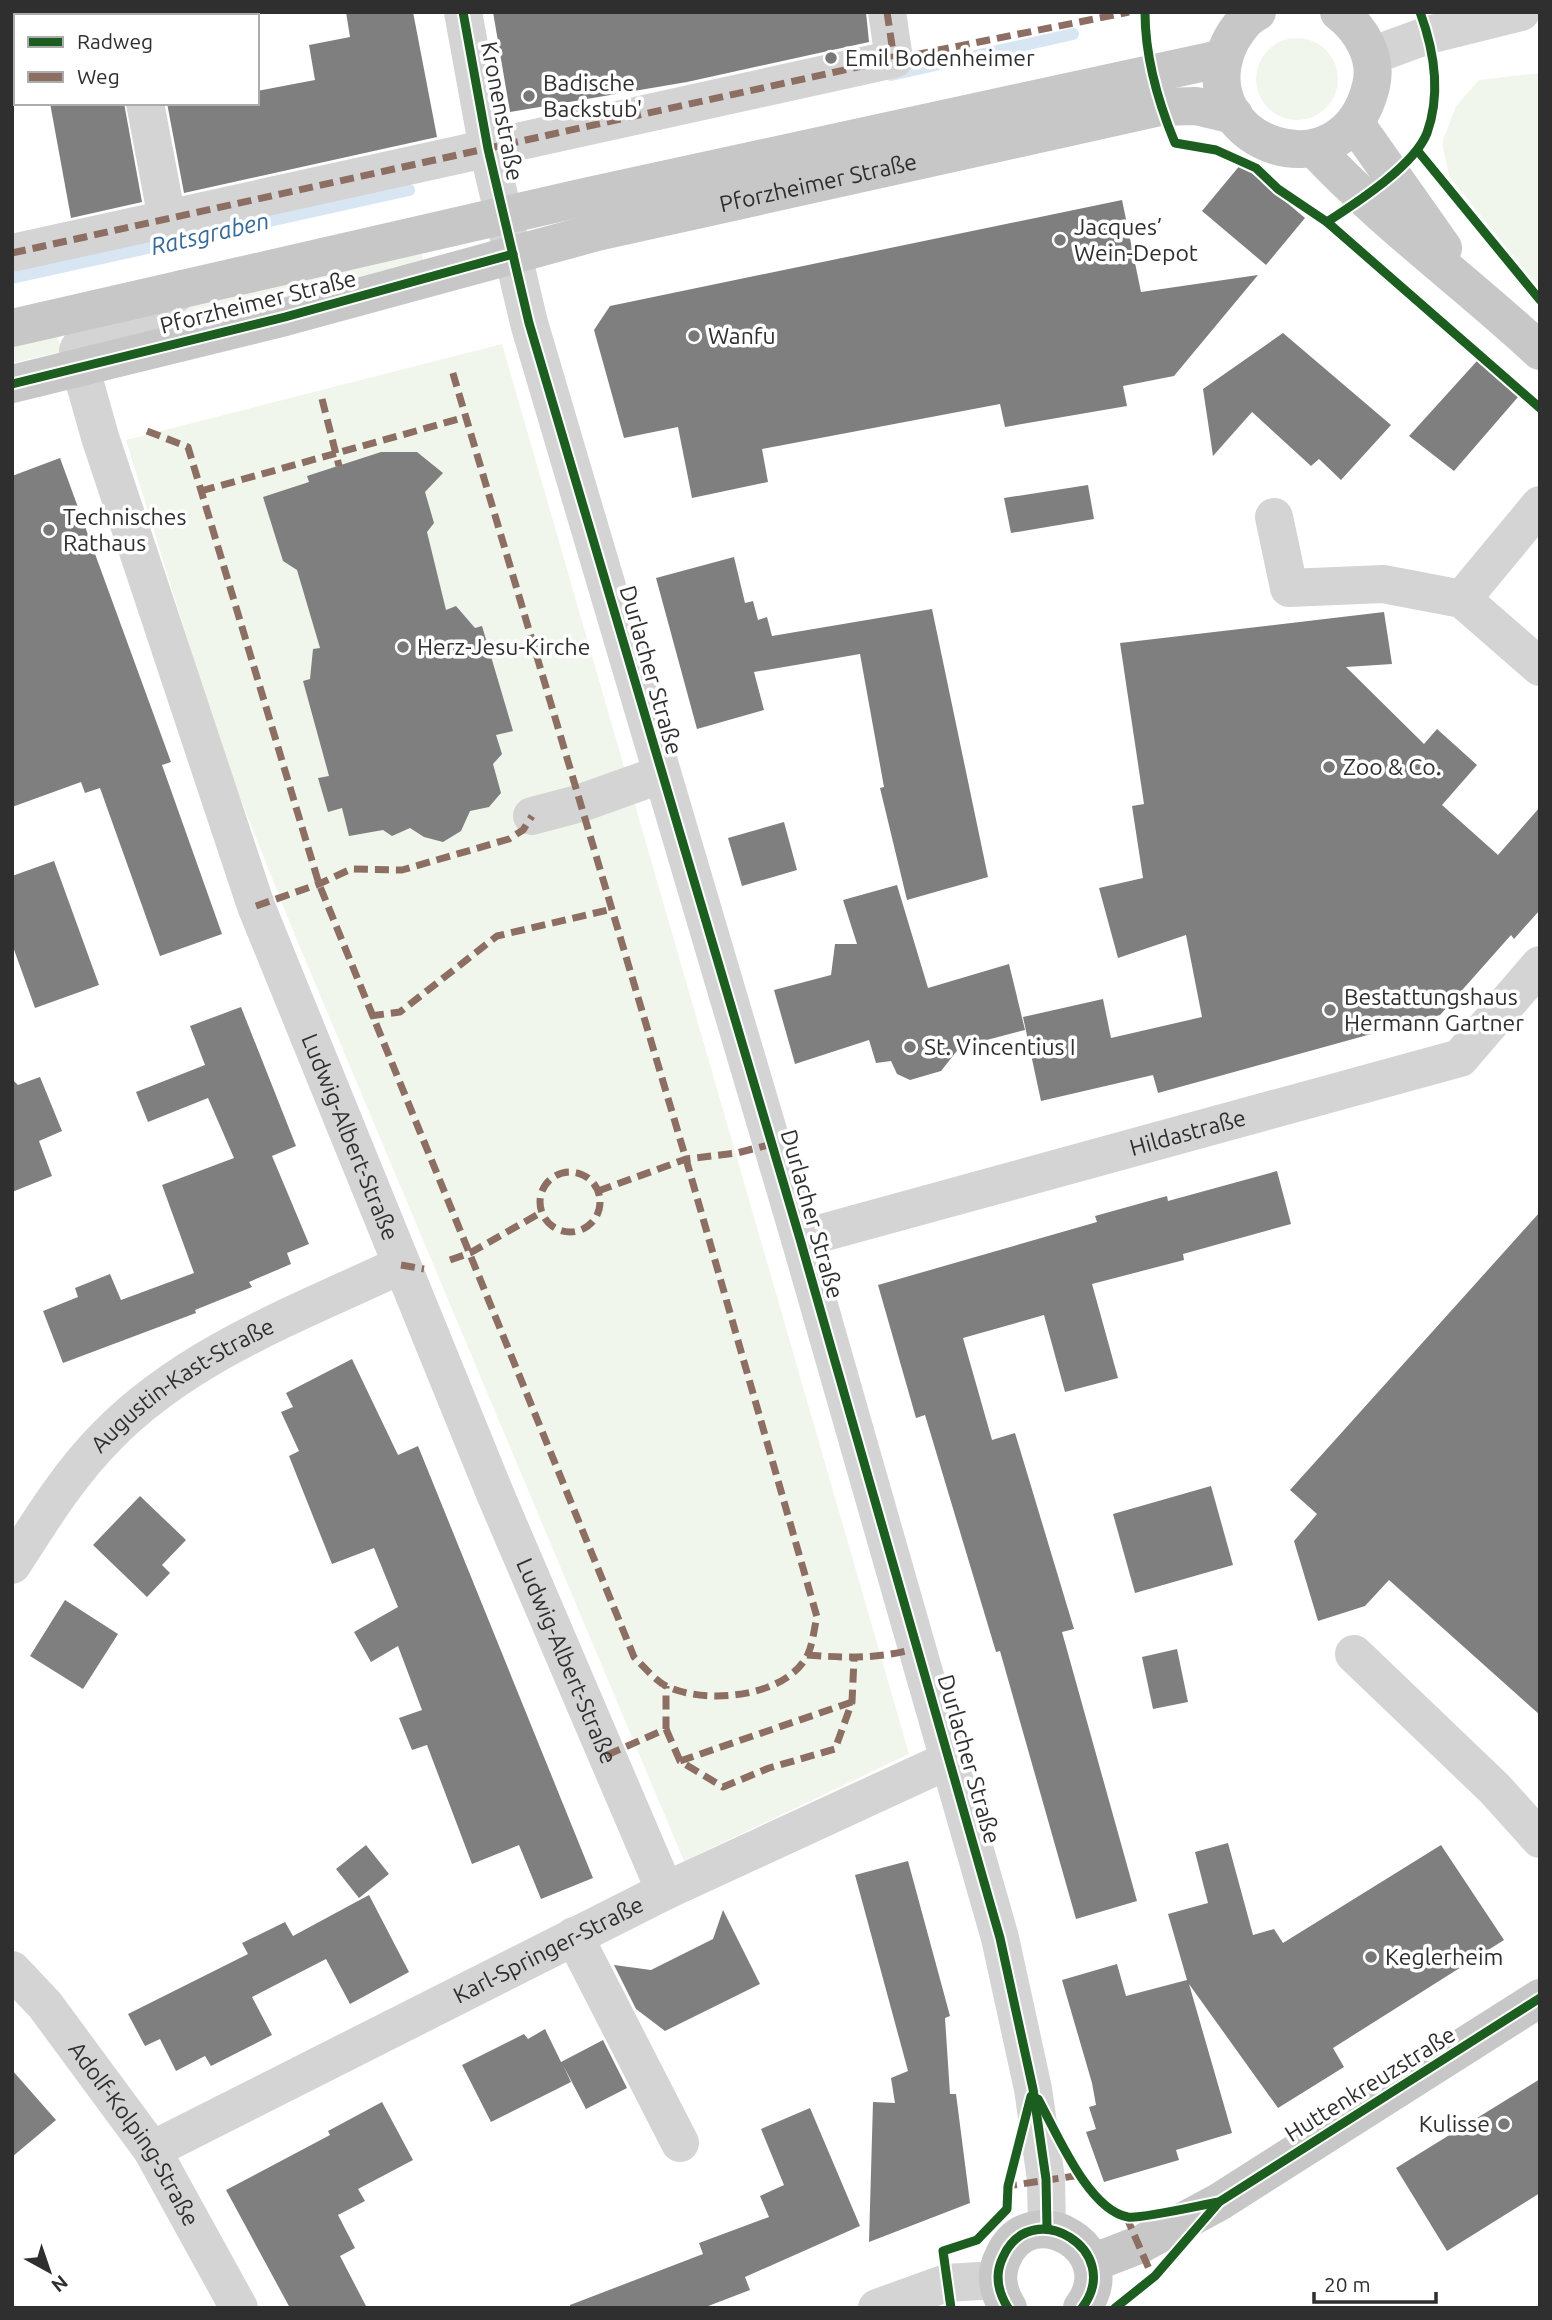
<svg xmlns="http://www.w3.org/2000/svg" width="1552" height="2320" font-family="Ubuntu,sans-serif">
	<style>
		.green { fill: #f0f6ec }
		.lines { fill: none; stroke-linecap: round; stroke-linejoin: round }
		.stream { stroke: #d8e6f4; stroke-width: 12 }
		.building { fill: #7f7f7f }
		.minor { stroke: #d4d4d4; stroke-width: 38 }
		.major { stroke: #c7c7c7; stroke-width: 38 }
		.quiet { stroke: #8d6e63; stroke-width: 7; stroke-dasharray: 14 7; stroke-linecap: butt }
		.cycleway-casing { stroke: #fff; stroke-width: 13 }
		.cycleway { stroke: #1b5e20; stroke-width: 9 }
		.poi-dot { fill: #787878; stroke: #fff; stroke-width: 2.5 }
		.labels { text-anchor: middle; stroke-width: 7; stroke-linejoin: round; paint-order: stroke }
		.poi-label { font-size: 23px; fill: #2f2f2f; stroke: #fff; text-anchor: start }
		.street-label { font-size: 23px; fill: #2f2f2f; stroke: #fff }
		.water-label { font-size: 24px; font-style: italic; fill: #366a99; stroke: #fff }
	</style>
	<rect width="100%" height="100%" fill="#fff"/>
	<!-- green -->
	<g class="green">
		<circle cx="1297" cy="79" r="41"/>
		<polygon points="1540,73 1540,289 1449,176 1442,143 1456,106 1479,80"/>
		<polygon points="421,247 424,266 180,322 176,305"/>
		<polygon points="57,333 61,352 12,363 12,343"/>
		<polygon points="502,344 909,1754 684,1861 296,938 223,755 126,440"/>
	</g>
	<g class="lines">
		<!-- stream -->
		<g class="stream">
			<polyline points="891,75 1073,34"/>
			<polyline points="12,278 409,190"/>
		</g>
	</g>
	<!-- building -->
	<g class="building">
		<polygon points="346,12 413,12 437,137 184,193 167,103 257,103 257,91 315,80 309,45 350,37"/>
		<polygon points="493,12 866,12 869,42 687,82 510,112"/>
		<polygon points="50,103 124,103 142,202 71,218"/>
		<polygon points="1241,164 1305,218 1266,265 1202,211"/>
		<polygon points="1122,200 1141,292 1258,275 1174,376 1123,386 1127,406 1005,427 1000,404 762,449 768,482 692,498 678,427 624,438 594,330 610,306"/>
		<polygon points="1283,333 1391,425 1341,480 1319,459 1311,466 1252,412 1213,456 1203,389"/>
		<polygon points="1477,361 1518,397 1454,471 1409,436"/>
		<polygon points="381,452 417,452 443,473 425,492 434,523 427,532 446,610 456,606 475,628 482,626 513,731 496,735 502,754 493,764 501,793 489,807 470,811 461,831 443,842 424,837 410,828 392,836 383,830 349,836 342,808 328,812 318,778 329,776 303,681 310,679 313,649 320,648 297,570 283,561 263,497 309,482 307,476"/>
		<polygon points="60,458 171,762 162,765 222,934 160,956 100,788 85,793 81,782 12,807 12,476"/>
		<polygon points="1088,485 1094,519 1011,533 1004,498"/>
		<polygon points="734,557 745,603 753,601 758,620 767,617 772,636 932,609 988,877 907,900 880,788 884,787 860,654 754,672 764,710 697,729 656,578"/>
		<polygon points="1384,612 1392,664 1346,667 1424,744 1437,729 1477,765 1442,805 1498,855 1540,807 1540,910 1514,939 1511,935 1440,1015 1158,1093 1153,1075 1041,1101 1023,1017 1103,999 1111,1038 1202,1017 1186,935 1118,958 1099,888 1143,878 1132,806 1144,804 1120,643"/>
		<polygon points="784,822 797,870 742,886 728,838"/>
		<polygon points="54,861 99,985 35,1008 12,944 12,876"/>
		<polygon points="897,885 928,988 1009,964 1025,1030 960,1047 941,1071 910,1080 897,1074 891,1061 876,1063 869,1040 795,1064 774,990 831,975 835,944 857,944 843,900"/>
		<polygon points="241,1007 296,1146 272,1156 309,1244 287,1253 291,1264 249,1282 252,1287 195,1310 196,1313 63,1363 43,1311 78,1297 75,1288 110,1274 121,1300 194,1273 162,1185 234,1158 208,1098 148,1122 136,1092 205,1065 190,1026"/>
		<polygon points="40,1077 62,1131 39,1141 52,1176 12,1192 12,1079 18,1085"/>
		<polygon points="1277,1171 1291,1224 1183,1254 1184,1260 1092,1284 1118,1378 1065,1392 1044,1315 963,1338 992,1440 1015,1433 1074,1629 1062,1632 1137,1901 1076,1919 1000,1651 996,1652 925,1415 916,1418 878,1285 1097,1222 1095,1216 1167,1196 1168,1201"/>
		<polygon points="1540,1212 1540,1715 1389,1580 1365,1606 1318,1621 1294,1541 1317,1514 1290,1490"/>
		<polygon points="352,1359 398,1455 418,1446 593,1878 541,1899 519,1845 472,1864 427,1745 412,1750 399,1718 422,1710 398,1646 371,1662 354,1632 398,1607 374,1548 332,1564 289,1456 299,1451 281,1412 293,1407 286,1393"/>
		<polygon points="1211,1486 1233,1565 1135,1593 1113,1514"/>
		<polygon points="140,1496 186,1540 162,1565 170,1573 147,1597 93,1545"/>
		<polygon points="65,1600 118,1634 83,1689 30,1656"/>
		<polygon points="1177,1649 1188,1702 1153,1709 1142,1657"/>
		<polygon points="1228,1843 1253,1935 1274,1929 1283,1943 1441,1845 1504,1940 1333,2048 1344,2067 1278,2108 1189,1984 1232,2133 1176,2150 1179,2160 1104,2182 1086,2132 1096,2129 1089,2107 1096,2105 1092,2083 1062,1980 1117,1964 1126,1996 1187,1980 1168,1914 1208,1903 1195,1852"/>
		<polygon points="366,1845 389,1874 359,1898 336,1869"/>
		<polygon points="908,1861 950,2016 945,2018 950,2094 956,2094 970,2203 869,2242 873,2102 895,2103 891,2078 908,2071 855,1875"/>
		<polygon points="369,1895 409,1972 350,2004 326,1959 252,1997 272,2035 211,2066 205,2056 176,2071 160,2039 145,2046 128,2014 248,1954 242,1943 285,1922 293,1936"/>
		<polygon points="723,1910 760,1984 665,2031 636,2009 614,1965 651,1970 713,1939"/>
		<polygon points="545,2029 561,2062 603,2040 627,2088 586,2109 563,2065 571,2082 491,2122 462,2065 524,2034 528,2039"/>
		<polygon points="12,2070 56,2120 12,2157"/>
		<polygon points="1540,2079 1540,2193 1447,2251 1396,2168"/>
		<polygon points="382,2102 413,2160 358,2189 365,2201 338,2215 355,2248 340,2256 367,2308 290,2308 226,2190 330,2135 328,2131"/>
		<polygon points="810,2108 860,2226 745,2277 750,2290 703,2308 570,2308 570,2305 703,2254 699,2243 769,2217 760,2196 784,2185 761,2129"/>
	</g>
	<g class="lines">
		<!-- minor -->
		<g class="minor">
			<polyline points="463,12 488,149 529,323 800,1239 1000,1938 1033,2089 1046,2179 1047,2229"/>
			<polyline points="1371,56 1428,35 1521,12"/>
			<polyline points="145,103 167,219"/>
			<polyline points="12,253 894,59 887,12"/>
			<path id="s1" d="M182 289 138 321 95 333 83 342 78 350 80 366 100 437 256 906 496 1496 665 1891"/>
			<polyline points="1274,517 1289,588 1383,584 1462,599 1540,667"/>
			<polyline points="1462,599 1540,505"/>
			<polyline points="532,816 581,803 662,774"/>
			<path id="s2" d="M800 1239 1460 1058 1540 965"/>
			<path id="s3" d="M12 1565C41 1520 69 1474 107 1436 187 1354 299 1313 401 1265"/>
			<polyline points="1354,1654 1495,1789 1540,1839"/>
			<polyline points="574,1936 680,2143"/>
			<path id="s4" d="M12 1970 45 2005 152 2150 239 2308"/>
			<path id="s5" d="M152 2150 665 1891 949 1760"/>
			<polyline points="877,2308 946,2283 997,2280"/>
		</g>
		<!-- major -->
		<g class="major">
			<path d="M1257 12C1244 18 1232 36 1227 49 1191 145 1344 198 1371 86 1378 57 1361 29 1339 12"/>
			<polyline points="1355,123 1443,248"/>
			<path d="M1315 149C1384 223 1466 282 1540 351"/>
			<polyline points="12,328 589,196 1224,58"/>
			<path id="s6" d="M12 384 285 317 597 232 1160 107 1196 106 1234 115"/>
			<polyline points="1092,2263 1141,2244 1219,2202 1540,1998"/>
			<path d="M1008 2308C998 2292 994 2275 1003 2257 1031 2194 1126 2250 1082 2308"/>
		</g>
		<!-- quiet -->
		<g class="quiet">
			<polyline points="887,12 894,59"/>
			<polyline points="12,253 894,59 1129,12"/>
			<polyline points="322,399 339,466"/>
			<path d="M147 431 188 447 319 884 634 1657C643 1666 655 1680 666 1686 705 1705 787 1698 808 1654 813 1643 814 1628 817 1617L686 1159 451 367"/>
			<polyline points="201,491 466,417"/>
			<polyline points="256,906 319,884 351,869 402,870 509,839 523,830 532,816"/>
			<polyline points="370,1016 400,1012 497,936 612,909"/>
			<circle cx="570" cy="1202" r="30"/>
			<polyline points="598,1191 686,1159 737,1153 772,1144"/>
			<polyline points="450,1260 470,1253 542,1212"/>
			<polyline points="401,1265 424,1269"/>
			<path d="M807 1655C847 1658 880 1659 918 1648"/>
			<polyline points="666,1729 680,1761 723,1787 769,1768 835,1749 852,1702 854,1659"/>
			<polyline points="607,1755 666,1729 666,1686"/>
			<polyline points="680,1761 852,1702"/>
			<polyline points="1008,2191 1008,2186 1081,2175"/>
			<polyline points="1126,2216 1153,2278"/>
		</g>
		<!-- cycleway casing -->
		<g class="cycleway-casing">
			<g id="cycleway">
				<polyline points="463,12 488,149 529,323 800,1239 1000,1938 1033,2089 1046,2179 1047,2229"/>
				<path d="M1145 12C1145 58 1158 102 1175 143L1216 150 1256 168 1278 189 1327 222 1540 408"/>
				<polyline points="1417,150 1540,300"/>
				<path d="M1327 222C1356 203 1414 166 1427 133 1441 94 1434 50 1420 12"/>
				<polyline points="12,384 285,317 513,254"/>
				<path d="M1038 2099C1056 2131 1088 2210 1128 2217 1142 2219 1201 2205 1219 2202"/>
				<polyline points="951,2308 943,2251 977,2240 1007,2209 1008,2186 1031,2096"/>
				<path d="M1008 2308C998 2292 994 2275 1003 2257 1031 2194 1126 2250 1082 2308"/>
				<polyline points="1115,2308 1155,2276 1219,2202 1540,1998"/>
			</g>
		</g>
		<!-- cycleway -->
		<use href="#cycleway" class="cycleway"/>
	</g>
	<!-- markers -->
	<g class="poi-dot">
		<circle cx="831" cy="58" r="7"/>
		<circle cx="529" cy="96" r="7"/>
		<circle cx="1060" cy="240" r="7"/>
		<circle cx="694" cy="336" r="7"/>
		<circle cx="49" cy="530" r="7"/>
		<circle cx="403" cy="647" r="7"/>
		<circle cx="1329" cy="767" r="7"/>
		<circle cx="1330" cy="1010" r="7"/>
		<circle cx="910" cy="1047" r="7"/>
		<circle cx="1371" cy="1957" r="7"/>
		<circle cx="1504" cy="2124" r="7"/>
	</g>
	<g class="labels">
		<!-- poi labels -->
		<g class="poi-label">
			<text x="845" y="66">Emil Bodenheimer</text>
			<text x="543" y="91">Badische<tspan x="543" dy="26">Backstub'</tspan></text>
			<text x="1074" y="235">Jacques’<tspan x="1074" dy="26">Wein-Depot</tspan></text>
			<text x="708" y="344">Wanfu</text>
			<text x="63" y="525">Technisches<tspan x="63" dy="26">Rathaus</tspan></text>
			<text x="417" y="655">Herz-Jesu-Kirche</text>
			<text x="1343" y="775">Zoo &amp; Co.</text>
			<text x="1344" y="1005">Bestattungshaus<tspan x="1344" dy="26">Hermann Gartner</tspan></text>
			<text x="924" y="1055">St. Vincentius I</text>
			<text x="1385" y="1965">Keglerheim</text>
			<text x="1490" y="2132" text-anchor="end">Kulisse</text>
		</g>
		<!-- street labels -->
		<g class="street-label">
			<text transform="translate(502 111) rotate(79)" y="8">Kronenstraße</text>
			<text dy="8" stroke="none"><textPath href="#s6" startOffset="831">Pforzheimer Straße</textPath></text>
			<text transform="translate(258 302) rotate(-14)" y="8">Pforzheimer Straße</text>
			<text transform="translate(651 670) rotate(74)" y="8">Durlacher Straße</text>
			<text dy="8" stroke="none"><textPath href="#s2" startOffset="402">Hildastraße</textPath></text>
			<text dy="8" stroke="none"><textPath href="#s1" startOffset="957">Ludwig-Albert-Straße</textPath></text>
			<text transform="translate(812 1214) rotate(74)" y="8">Durlacher Straße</text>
			<text dy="8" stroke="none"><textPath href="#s3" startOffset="252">Augustin-Kast-Straße</textPath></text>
			<text dy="8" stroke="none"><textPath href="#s1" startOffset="1524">Ludwig-Albert-Straße</textPath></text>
			<text transform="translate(969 1759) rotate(74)" y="8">Durlacher Straße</text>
			<text dy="8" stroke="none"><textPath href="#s5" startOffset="444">Karl-Springer-Straße</textPath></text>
			<text transform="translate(1370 2084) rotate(-32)" y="8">Huttenkreuzstraße</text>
			<text dy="8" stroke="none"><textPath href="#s4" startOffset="205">Adolf-Kolping-Straße</textPath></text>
		</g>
		<!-- water labels -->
		<g class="water-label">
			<text transform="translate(210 234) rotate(-13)" y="8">Ratsgraben</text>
		</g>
	</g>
	<!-- border -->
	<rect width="1552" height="2320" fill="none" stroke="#2f2f2f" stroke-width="28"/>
	<!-- legend -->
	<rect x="14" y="14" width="245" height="91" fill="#ffffff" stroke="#acacac" stroke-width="2"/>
	<rect x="28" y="37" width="35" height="10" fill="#1b5e20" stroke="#acacac" stroke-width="2"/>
	<text x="77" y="49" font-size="21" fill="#2f2f2f">Radweg</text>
	<rect x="28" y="72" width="35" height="10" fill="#8d6e63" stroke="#acacac" stroke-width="2"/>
	<text x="77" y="84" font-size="21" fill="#2f2f2f">Weg</text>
	<!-- north arrow -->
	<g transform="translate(49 2271) rotate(140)" stroke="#ffffff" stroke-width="5" paint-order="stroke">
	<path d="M0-5L12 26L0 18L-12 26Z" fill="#2f2f2f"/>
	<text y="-10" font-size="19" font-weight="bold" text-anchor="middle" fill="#2f2f2f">N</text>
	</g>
	<!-- scale -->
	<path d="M1314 2292v10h122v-10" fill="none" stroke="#2f2f2f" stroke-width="3.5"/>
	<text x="1324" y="2292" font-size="21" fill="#2f2f2f" stroke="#ffffff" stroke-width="5" paint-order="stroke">20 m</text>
</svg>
